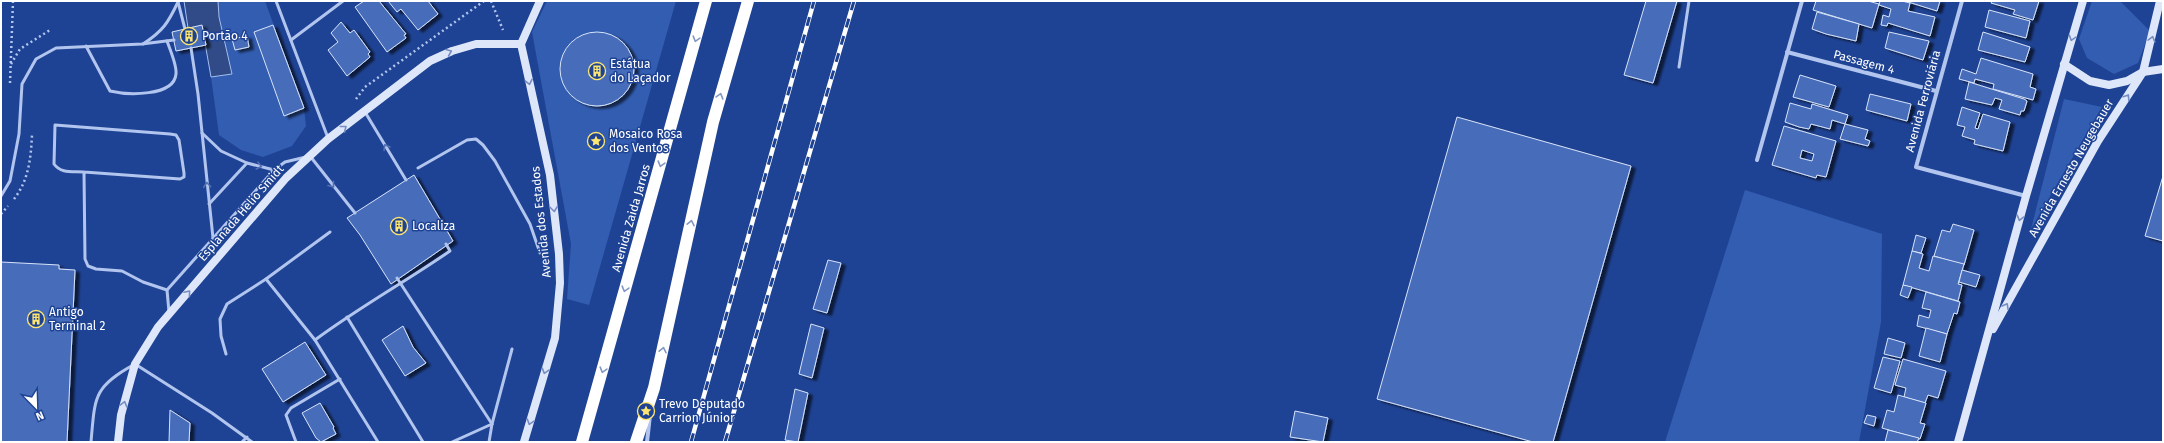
<svg xmlns="http://www.w3.org/2000/svg" width="2164" height="443" font-family="'Fira Sans',sans-serif">
	<style>
		.green { fill: #325db1 }
		.water { fill: #304b87; stroke: #a5bef0 }
		.building { fill: #476dba; stroke: #d7e3fa; fill-rule: evenodd; filter: url(#shadow) }
		.lines { fill: none; stroke-linecap: round; stroke-linejoin: round }
		.path { stroke: #b1c5ee; stroke-width: 2.5; stroke-dasharray: 2 3; stroke-linecap: butt }
		.lane { stroke: #b1c5ee; stroke-width: 3 }
		.street { stroke: #b1c5ee; stroke-width: 4 }
		.secondary { stroke: #dee7fa; stroke-width: 8 }
		.highway { stroke: #fff; stroke-width: 12 }
		.rail-casing { stroke: #fff; stroke-width: 4.5 }
		.rail { stroke: #1f4394; stroke-width: 3; stroke-dasharray: 9; stroke-linecap: butt }
		.oneway { stroke: #758dc2 }
		.oneway2 { stroke: #8498c4 }
		.oneway3 { stroke: #5270b4 }
		.labels { text-anchor: middle; stroke-width: 3; stroke-linejoin: round; paint-order: stroke }
		.poi-label { font-size: 12px; fill: #fff; stroke: #1f4394; text-anchor: start }
		.street-label { font-size: 12px; fill: #fff; stroke: #1f4394 }
	</style>
	<defs>
		<filter id="shadow"><feDropShadow dx="4.5" dy="2.5" stdDeviation="1" flood-color="#0009"/></filter>
	</defs>
	<rect width="100%" height="100%" fill="#1f4394"/>
	<!-- green -->
	<g class="green">
		<polygon points="218,1 265,1 304,108 306,126 292,146 263,157 241,150 219,135 211,77 232,73 219,17"/>
		<polygon points="547,1 676,1 589,305 567,299 571,244 532,32"/>
		<polygon points="2092,1 2120,1 2150,31 2138,63 2114,74 2087,58 2079,39"/>
		<polygon points="2064,99 2102,107 2031,229"/>
		<polygon points="1745,190 1882,234 1881,322 1859,442 1665,442"/>
	</g>
	<!-- water -->
	<polygon class="water" points="184,1 218,1 219,17 232,74 211,77 202,26 188,28"/>
	<!-- building -->
	<g class="building">
		<polygon points="364,1 379,1 406,34 404,35 406,38 387,52 355,7"/>
		<polygon points="388,1 428,1 438,14 418,30 401,9 397,12"/>
		<polygon points="1646,1 1677,1 1653,83 1624,75"/>
		<polygon points="1816,1 1868,1 1879,4 1872,28 1813,10"/>
		<polygon points="1880,1 1902,1 1910,3 1908,11 1935,17 1930,36 1888,23 1887,26 1881,25 1883,15 1889,17 1891,9 1879,5"/>
		<polygon points="1905,1 1940,1 1937,11"/>
		<polygon points="1992,1 2039,1 2033,20 2013,14 2015,10 1991,3"/>
		<polygon points="1989,10 2030,21 2026,38 1985,27"/>
		<polygon points="1817,12 1859,24 1856,41 1826,34 1812,29"/>
		<polygon points="341,22 350,33 354,30 370,52 368,54 370,57 347,76 328,50 338,42 331,33"/>
		<polygon points="202,25 206,45 176,51 172,32"/>
		<polygon points="273,25 304,108 284,116 254,32"/>
		<circle cx="597" cy="69" r="37"/>
		<polygon points="1889,32 1929,41 1923,60 1885,48"/>
		<polygon points="1983,32 2030,47 2025,62 1978,50"/>
		<polygon points="247,36 249,47 235,50 232,39"/>
		<polygon points="1981,58 2033,74 2030,87 2036,89 2033,100 1993,89 1994,84 1975,79 1974,83 1959,79 1962,69 1976,74"/>
		<polygon points="1800,75 1836,86 1829,107 1793,97"/>
		<polygon points="1969,82 2024,99 2027,101 2024,111 2021,111 2020,115 1999,109 2002,100 1995,98 1992,105 1965,99"/>
		<polygon points="1870,94 1911,104 1907,121 1866,110"/>
		<polygon points="1790,103 1811,109 1812,104 1848,115 1845,124 1832,120 1830,129 1811,124 1809,129 1799,127 1785,122"/>
		<polygon points="1962,107 1980,113 1975,128 1978,129 1983,114 2010,122 2003,151 1974,144 1975,140 1962,136 1965,127 1957,125"/>
		<polygon points="1457,117 1631,166 1553,442 1533,442 1377,399"/>
		<polygon points="1845,124 1868,130 1865,139 1870,141 1868,146 1840,139"/>
		<path d="M1784 126 1836 141 1826 177 1817 175 1816 178 1772 165ZM1802 150 1814 154 1812 161 1800 158Z"/>
		<polygon points="414,175 453,241 391,284 360,235 347,218"/>
		<polygon points="2163,176 2163,241 2145,236"/>
		<polygon points="1953,224 1974,230 1964,265 1934,256 1942,230 1950,232"/>
		<polygon points="1916,235 1926,238 1921,253 1912,251"/>
		<polygon points="1912,251 1923,254 1919,268 1929,271 1933,256 1964,264 1958,284 1962,285 1958,301 1903,285"/>
		<polygon points="828,260 841,263 827,313 813,309"/>
		<polygon points="1,262 59,265 59,269 75,270 67,442 1,442"/>
		<polygon points="1962,270 1980,275 1976,287 1959,282"/>
		<polygon points="1903,285 1912,287 1908,298 1900,295"/>
		<polygon points="1926,292 1960,302 1957,314 1954,313 1947,334 1917,326 1919,315 1929,318 1931,310 1922,308"/>
		<polygon points="811,324 824,328 812,378 799,374"/>
		<polygon points="403,326 413,347 426,363 405,376 382,340"/>
		<polygon points="1926,328 1947,334 1940,362 1919,356"/>
		<polygon points="1888,338 1905,343 1901,358 1884,354"/>
		<polygon points="305,342 326,375 283,402 262,369"/>
		<polygon points="1883,357 1900,361 1891,393 1874,388"/>
		<polygon points="1903,359 1946,371 1938,398 1928,395 1925,403 1904,397 1906,388 1895,385"/>
		<polygon points="795,389 808,393 798,442 785,440"/>
		<polygon points="1898,395 1926,403 1920,423 1925,424 1920,439 1882,428 1887,410 1894,412"/>
		<polygon points="320,403 334,427 333,428 336,434 321,442 316,438 302,413"/>
		<polygon points="170,410 190,423 189,442 169,442"/>
		<polygon points="1295,411 1328,418 1323,442 1290,437"/>
		<polygon points="1867,415 1876,417 1874,426 1864,423"/>
		<polygon points="1888,430 1919,438 1917,442 1885,442"/>
	</g>
	<g class="lines">
		<!-- path -->
		<g class="path">
			<polyline points="491,1 503,30"/>
			<polyline points="11,64 20,49 50,30"/>
			<polyline points="10,83 13,1"/>
			<polyline points="356,99 365,87 484,1"/>
			<path d="M14 199C29 180 31 157 32 134"/>
			<polyline points="1,214 8,206"/>
		</g>
		<!-- lane -->
		<g class="lane">
			<polyline points="276,1 328,138"/>
			<polyline points="178,2 185,29"/>
			<polyline points="291,40 343,1"/>
			<path d="M143 44C163 31 168 23 178 2"/>
			<path d="M86 46 110 91C127 95 174 97 176 74 177 65 170 50 167 41"/>
			<polyline points="191,48 198,94 213,238"/>
			<polyline points="1679,67 1689,1"/>
			<polyline points="365,112 406,180"/>
			<polyline points="202,133 221,151 247,163 274,170"/>
			<polyline points="418,168 467,140 476,139 483,145 495,161 530,224 540,253"/>
			<path d="M84 172 180 179 184 177V173L179 140 176 135 170 134 55 125 54 164C61 174 73 171 84 172L85 259 88 266 96 269 122 271 143 282 167 290"/>
			<polyline points="1,196 10,181 19,134 22,84 36,59 56,48 142,44 174,40"/>
			<polyline points="209,204 247,163"/>
			<polyline points="397,278 492,424"/>
			<path d="M266 279 315 340C358 308 405 282 450 251L446 244"/>
			<polyline points="169,312 167,290 274,170 285,162 310,156 355,213"/>
			<polyline points="347,317 423,442"/>
			<polyline points="315,340 378,442"/>
			<polyline points="226,354 221,336 220,319 227,304 266,279 330,232"/>
			<path d="M91 442C95 397 93 387 135 364L212 413 252 442"/>
			<polyline points="242,442 247,437"/>
			<polyline points="296,442 286,415 291,408 340,379"/>
			<polyline points="452,442 492,424"/>
			<polyline points="489,442 492,424 512,349"/>
		</g>
		<!-- street -->
		<g class="street">
			<polyline points="1962,1 1916,167 2026,196"/>
			<polyline points="1787,52 1936,91"/>
			<polyline points="1757,160 1802,1"/>
			<polyline points="647,442 650,415"/>
		</g>
		<!-- secondary -->
		<g class="secondary">
			<polyline points="2064,64 2090,81 2109,85 2127,81 2143,72 2163,69"/>
			<polyline points="1993,329 2098,141 2143,72 2160,1"/>
			<polyline points="118,442 121,415 135,364 158,327 286,178 328,139 430,61 452,51 476,44 521,44"/>
			<polyline points="524,442 555,338 560,283 559,254 550,175 521,44 540,1"/>
			<polyline points="1958,442 2026,196 2083,1"/>
		</g>
		<!-- highway -->
		<g class="highway">
			<polyline points="582,442 706,1"/>
			<polyline points="636,442 654,388 713,122 748,1"/>
		</g>
		<!-- rail casing -->
		<g class="rail-casing">
			<g id="rail">
				<polyline points="691,442 814,1"/>
				<polyline points="725,442 854,1"/>
			</g>
		</g>
		<!-- rail -->
		<use href="#rail" class="rail"/>
	</g>
	<!-- one-way arrows -->
	<defs><path id="oneway-chevron" d="M-2-3.5L2.5 0L-2 3.5" fill="none" stroke-width="1.6" stroke-linecap="round" stroke-linejoin="round"/></defs>
	<g class="oneway">
		<use href="#oneway-chevron" transform="translate(2072 38) rotate(107)"/>
		<use href="#oneway-chevron" transform="translate(2152 39) rotate(-75)"/>
		<use href="#oneway-chevron" transform="translate(449 52) rotate(-23)"/>
		<use href="#oneway-chevron" transform="translate(529 82) rotate(78)"/>
		<use href="#oneway-chevron" transform="translate(2127 97) rotate(-57)"/>
		<use href="#oneway-chevron" transform="translate(344 128) rotate(-38)"/>
		<use href="#oneway-chevron" transform="translate(554 209) rotate(83)"/>
		<use href="#oneway-chevron" transform="translate(2020 218) rotate(105)"/>
		<use href="#oneway-chevron" transform="translate(188 293) rotate(-50)"/>
		<use href="#oneway-chevron" transform="translate(2006 306) rotate(-61)"/>
		<use href="#oneway-chevron" transform="translate(545 371) rotate(106)"/>
		<use href="#oneway-chevron" transform="translate(124 404) rotate(-75)"/>
		<use href="#oneway-chevron" transform="translate(530 422) rotate(108)"/>
	</g>
	<g class="oneway2">
		<use href="#oneway-chevron" transform="translate(696 39) rotate(106)"/>
		<use href="#oneway-chevron" transform="translate(720 96) rotate(-74)"/>
		<use href="#oneway-chevron" transform="translate(661 164) rotate(106)"/>
		<use href="#oneway-chevron" transform="translate(691 223) rotate(-78)"/>
		<use href="#oneway-chevron" transform="translate(625 289) rotate(106)"/>
		<use href="#oneway-chevron" transform="translate(663 350) rotate(-78)"/>
		<use href="#oneway-chevron" transform="translate(603 370) rotate(106)"/>
	</g>
	<g class="oneway3">
		<use href="#oneway-chevron" transform="translate(386 147) rotate(-121)"/>
		<use href="#oneway-chevron" transform="translate(259 166) rotate(14)"/>
		<use href="#oneway-chevron" transform="translate(207 185) rotate(-95)"/>
		<use href="#oneway-chevron" transform="translate(332 185) rotate(52)"/>
	</g>
	<!-- icons -->
	<defs>
		<g id="building-ring" transform="scale(0.9)"><circle r="9.5" fill="#1f4394" stroke="#fce571" stroke-width="1.5"/><path d="M-4-6H4V6H1V3H-1V6H-4ZM-2.5-4.3h1.7v1.8h-1.7ZM.8-4.3h1.7v1.8H.8ZM-2.5-1h1.7V.8h-1.7ZM.8-1h1.7V.8H.8Z" fill="#fce571"/></g>
		<g id="sight-ring" transform="scale(0.9)"><circle r="9.5" fill="#1f4394" stroke="#fce571" stroke-width="1.5"/><path d="M0-6L1.8-2.2L6-1.7L2.9 1.2L3.7 5.4L0 3.3L-3.7 5.4L-2.9 1.2L-6-1.7L-1.8-2.2Z" fill="#fce571"/></g>
	</defs>
	<g fill-rule="evenodd">
		<use href="#building-ring" x="189" y="36"/>
		<use href="#building-ring" x="597" y="71"/>
		<use href="#sight-ring" x="596" y="141"/>
		<use href="#building-ring" x="399" y="226"/>
		<use href="#building-ring" x="36" y="319"/>
		<use href="#sight-ring" x="646" y="411"/>
	</g>
	<g class="labels">
		<!-- poi labels -->
		<g class="poi-label">
			<text x="202" y="40">Portão 4</text>
			<text x="610" y="68">Estátua<tspan x="610" dy="14">do Laçador</tspan></text>
			<text x="609" y="138">Mosaico Rosa<tspan x="609" dy="14">dos Ventos</tspan></text>
			<text x="412" y="230">Localiza</text>
			<text x="49" y="316">Antigo<tspan x="49" dy="14">Terminal 2</tspan></text>
			<text x="659" y="408">Trevo Deputado<tspan x="659" dy="14">Carrion Júnior</tspan></text>
		</g>
		<!-- street labels -->
		<g class="street-label">
			<text transform="translate(1864 62) rotate(15)" y="4">Passagem 4</text>
			<text transform="translate(1923 101) rotate(-75)" y="4">Avenida Ferroviária</text>
			<text transform="translate(2071 168) rotate(-60)" y="4">Avenida Ernesto Neugebauer</text>
			<text transform="translate(241 213) rotate(-49)" y="4">Esplanada Helio Smidt</text>
			<text transform="translate(631 218) rotate(-74)" y="4">Avenida Zaida Jarros</text>
			<text transform="translate(541 222) rotate(-96)" y="4">Avenida dos Estados</text>
		</g>
	</g>
	<!-- border -->
	<rect width="2164" height="443" fill="none" stroke="#ffffff" stroke-width="4"/>
	<!-- north arrow -->
	<g transform="translate(36 407) rotate(157)" stroke="#1f4394" stroke-width="3" paint-order="stroke">
	<path d="M0-3L7 15L0 10L-7 15Z" fill="#ffffff"/>
	<text y="-6" font-size="11" font-weight="bold" text-anchor="middle" fill="#ffffff">N</text>
	</g>
</svg>
